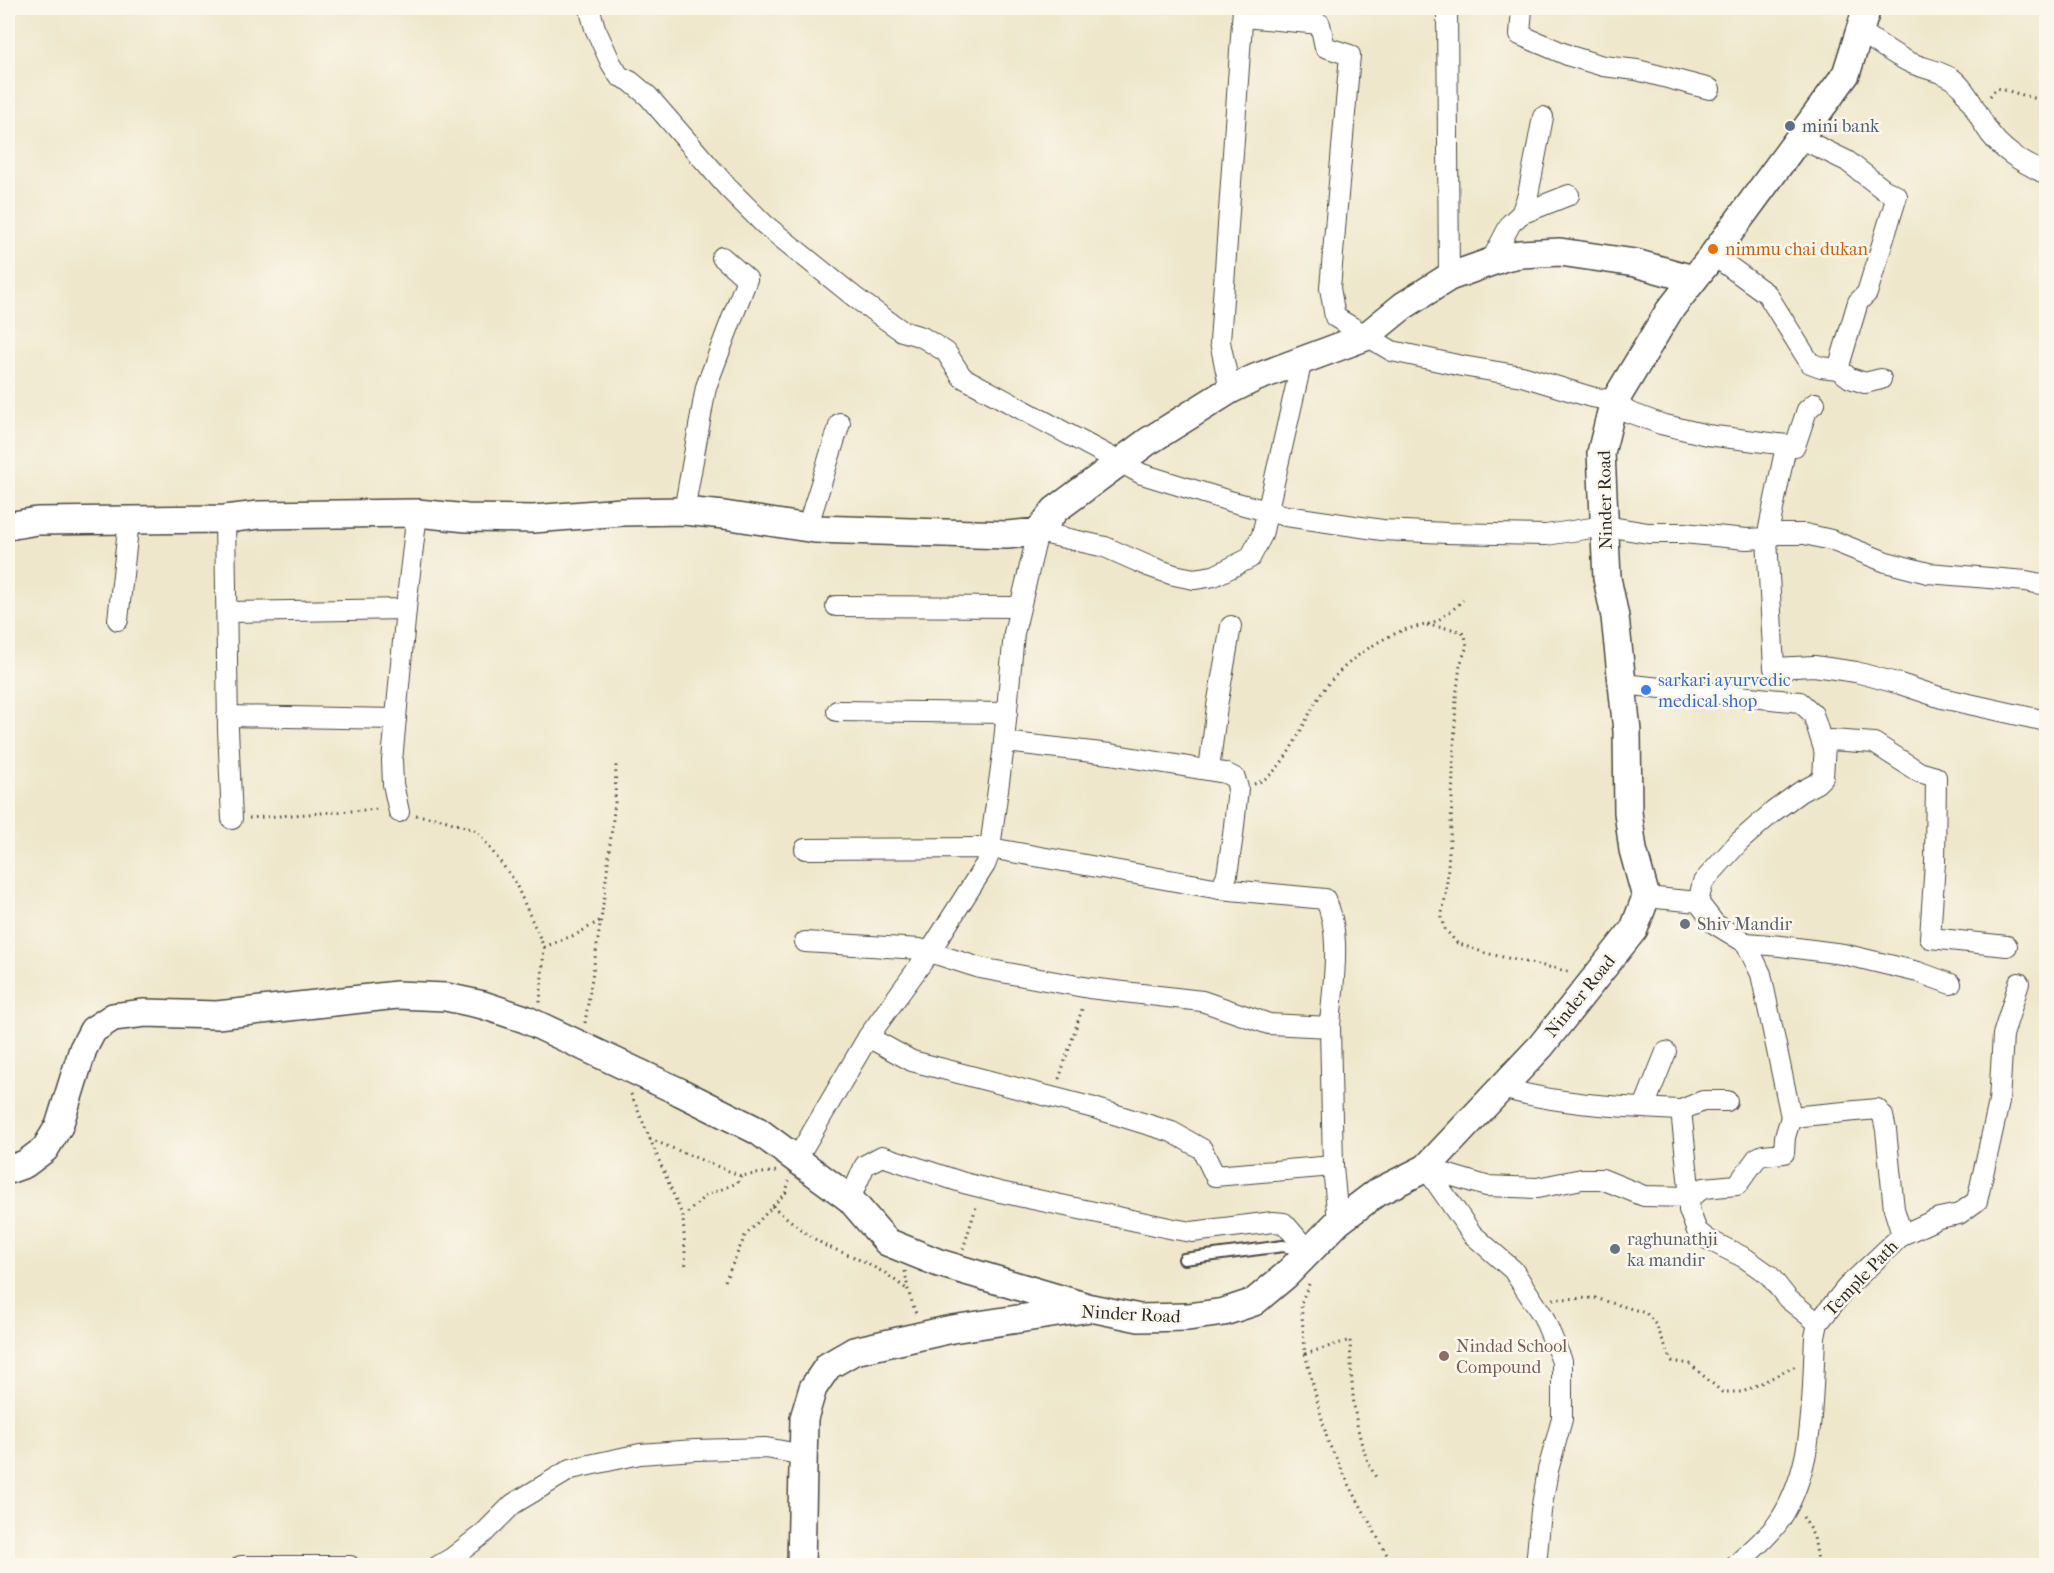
<svg xmlns="http://www.w3.org/2000/svg" width="2054" height="1573" font-family="'IM FELL French Canon',serif">
	<style>
		.lines { fill: none; stroke-linecap: round; stroke-linejoin: round }
		.lane-casing { stroke: #484743; stroke-width: 14 }
		.street-casing { stroke: #484743; stroke-width: 22 }
		.secondary-casing { stroke: #484743; stroke-width: 30 }
		.path { stroke: #484743; stroke-width: 3; stroke-dasharray: 1.5 4.5; stroke-linecap: butt }
		.lane { stroke: #fff; stroke-width: 10 }
		.street { stroke: #fff; stroke-width: 20 }
		.secondary { stroke: #fff; stroke-width: 27 }
		.service-dot { fill: #5c6f8a; stroke: #fbf7ec; stroke-width: 2 }
		.food-dot { fill: #e8710a; stroke: #fbf7ec; stroke-width: 2 }
		.shop-dot { fill: #3f7fe0; stroke: #fbf7ec; stroke-width: 2 }
		.worship-dot { fill: #6b7280; stroke: #fbf7ec; stroke-width: 2 }
		.education-dot { fill: #8d6e63; stroke: #fbf7ec; stroke-width: 2 }
		.labels { text-anchor: middle; stroke-width: 5; stroke-linejoin: round; paint-order: stroke }
		.service-label { font-size: 18px; fill: #4e5e75; stroke: #fbf7ec; text-anchor: start }
		.food-label { font-size: 18px; fill: #c56008; stroke: #fbf7ec; text-anchor: start }
		.street-label { font-size: 18px; fill: #2b2b2b; stroke: #fbf7ec }
		.shop-label { font-size: 18px; fill: #366cbe; stroke: #fbf7ec; text-anchor: start }
		.worship-label { font-size: 18px; fill: #5b616d; stroke: #fbf7ec; text-anchor: start }
		.education-label { font-size: 18px; fill: #785e54; stroke: #fbf7ec; text-anchor: start }
	</style>
	<rect width="100%" height="100%" fill="#fbf7ec"/>
	<filter id="ink" filterUnits="userSpaceOnUse"><feTurbulence type="fractalNoise" baseFrequency=".0167" numOctaves="2"/><feDisplacementMap in="SourceGraphic" scale="12" xChannelSelector="R" yChannelSelector="G"/><feConvolveMatrix kernelMatrix="1 2 1 2 8 2 1 2 1" color-interpolation-filters="sRGB"/></filter>
	<filter id="wash" filterUnits="userSpaceOnUse"><feTurbulence type="fractalNoise" baseFrequency=".008" numOctaves="4" result="noise"/><feDisplacementMap in="SourceGraphic" scale="24" xChannelSelector="R" yChannelSelector="G"/><feGaussianBlur stdDeviation="1.35" result="paint"/><feColorMatrix in="noise" values="0 0 0 0 0 0 0 0 0 0 0 0 0 0 0 0 0 1.4 0 .05"/><feComposite in="paint" operator="in"/></filter>
	<g filter="url(#wash)">
		<rect width="100%" height="100%" fill="#eee7cb"/>
	</g>
	<g filter="url(#ink)">
		<g class="lines">
			<!-- lane casing -->
			<g class="lane-casing">
				<polyline id="lane" points="1184,1259 1283,1246 1305,1251"/>
			</g>
			<!-- street casing -->
			<g class="street-casing">
				<g id="street">
					<polyline points="591,8 591,14 595,28 611,63 619,76 630,81 648,96 728,188 764,224 857,299 902,331 922,337 946,352 962,377 1142,474 1233,502 1286,516 1382,530 1447,533 1546,535 1605,526 1648,533 1683,533 1747,539 1767,538 1774,534 1805,534 1831,540 1886,562 1928,573 2026,581 2046,585"/>
					<polyline points="1447,8 1449,277"/>
					<polyline points="1522,8 1520,35 1570,56 1603,66 1637,70 1710,89"/>
					<polyline points="1243,17 1320,24 1325,47 1350,55 1330,288 1335,317 1392,351 1462,366 1522,376 1591,397 1615,401 1628,412 1661,424 1707,435 1795,446 1807,410 1815,403"/>
					<path d="M1859 30C1876 42 1892 54 1911 63 1923 68 1944 72 1954 80 1968 92 1976 111 1985 126 2000 151 2022 162 2046 174"/>
					<polyline points="1800,138 1847,161 1883,189 1897,196 1867,293 1858,302 1838,369"/>
					<polyline points="1521,214 1528,195 1543,117"/>
					<polyline points="1713,255 1767,294 1810,363 1821,367 1838,369 1850,378 1865,383 1881,379"/>
					<polyline points="1491,261 1511,223 1521,214 1569,195"/>
					<polyline points="1230,390 1220,342 1243,8"/>
					<polyline points="1786,446 1767,538 1774,668 1814,666 1856,672 1900,684 1942,698 2046,721"/>
					<polyline points="684,511 706,387 747,279 722,257"/>
					<polyline points="225,519 228,729 232,819"/>
					<polyline points="807,528 840,423"/>
					<polyline points="836,606 1019,607"/>
					<polyline points="227,612 406,609"/>
					<polyline points="118,620 129,520"/>
					<polyline points="1622,684 1800,702 1813,714 1824,749"/>
					<polyline points="837,711 1007,713"/>
					<polyline points="227,716 396,719"/>
					<polyline points="1005,742 1110,754 1225,773 1235,778 1238,788 1233,835 1227,875 1220,889"/>
					<polyline points="1209,770 1217,706 1231,626"/>
					<polyline points="399,812 393,784 392,761 407,598 417,513"/>
					<path d="M805 849 990 848 1220 889 1325 899C1343 933 1332 988 1330 1027"/>
					<polyline points="1646,897 1698,902 1715,924 1746,943 1781,946 1843,954 1918,972 1951,984"/>
					<polyline points="1698,902 1703,882 1739,842 1774,811 1800,792 1817,783 1823,777 1825,745 1831,740 1874,743 1919,772 1936,777 1935,862 1930,938 2007,946"/>
					<polyline points="805,942 920,949 980,968 1089,988 1202,1001 1269,1024 1330,1027 1333,1166 1338,1222"/>
					<polyline points="1746,943 1761,974 1791,1117 1877,1109 1883,1116 1886,1130 1894,1209 1902,1235"/>
					<polyline points="868,1037 912,1061 1094,1108 1172,1132 1202,1149 1215,1176 1333,1166"/>
					<path d="M1502 1088C1560 1105 1621 1107 1681 1110L1690 1197 1689 1210 1697 1231 1707 1239 1745 1258 1769 1275 1788 1299 1818 1323"/>
					<polyline points="1644,1107 1666,1052"/>
					<polyline points="1681,1110 1703,1101 1727,1101"/>
					<polyline points="796,1160 868,1037 929,953 985,865 989,855 1003,753 1014,633 1038,532 1105,547 1148,566 1174,575 1194,579 1214,576 1250,558 1262,535 1302,360"/>
					<polyline points="1426,1168 1472,1234 1513,1270 1543,1316 1562,1361 1562,1419 1548,1470 1541,1511 1536,1566"/>
					<polyline points="1426,1168 1486,1186 1537,1188 1582,1179 1602,1179 1644,1196 1690,1197 1704,1188 1737,1185 1757,1158 1763,1155 1784,1153 1785,1137 1791,1117"/>
					<polyline points="850,1199 865,1165 882,1156 964,1183 1000,1192 1174,1229 1192,1232 1273,1222 1284,1223 1309,1252"/>
					<polyline points="241,1566 350,1566"/>
					<polyline points="438,1566 452,1558 484,1533 513,1504 571,1469 640,1454 695,1450 766,1448 804,1455"/>
					<path d="M1735 1566C1749 1552 1770 1536 1780 1520 1815 1466 1812 1399 1815 1337L1818 1323 1847 1287 1902 1235 1939 1218 1959 1214 1977 1201 1999 1102 2003 1035 2019 983"/>
				</g>
			</g>
			<!-- secondary casing -->
			<g class="secondary-casing">
				<g id="secondary">
					<polyline points="8,526 37,521 225,519 259,515 417,513 467,518 533,519 622,512 684,511 724,515 815,529 1007,535 1038,532 1055,510 1147,442 1230,390 1255,378 1365,337 1403,306 1449,277 1505,257 1520,254 1560,252 1635,263 1693,279"/>
					<polyline points="8,1170 25,1164 45,1149 59,1126 83,1049 93,1030 113,1017 145,1013 217,1015 397,995 446,997 483,1005 525,1019 680,1092 758,1131 850,1199 887,1242 939,1263 1084,1306"/>
					<polyline points="801,1566 804,1418 813,1388 828,1366 854,1351 952,1329 1091,1308 1139,1318 1188,1317 1224,1312 1254,1302 1285,1276 1338,1222 1376,1193 1426,1168 1541,1046 1634,929 1646,897 1633,850 1628,812 1627,731 1615,617 1607,578 1601,453 1613,404 1669,311 1713,255 1846,74 1867,8"/>
				</g>
			</g>
			<!-- path -->
			<g class="path">
				<polyline points="1990,96 1997,88 2034,98 2046,99"/>
				<path d="M1427 625C1440 628 1455 627 1465 635L1467 646 1460 665 1456 698 1451 824 1446 894 1441 918 1445 929 1457 943 1485 953 1571 972"/>
				<path d="M1254 784C1290 773 1305 710 1329 683 1348 661 1372 643 1399 632 1408 628 1416 627 1425 625 1439 622 1453 610 1463 600"/>
				<polyline points="416,815 441,819 477,831 514,880 544,947 540,1003"/>
				<polyline points="249,818 380,809"/>
				<polyline points="544,947 577,934 601,920"/>
				<polyline points="585,1023 602,913 615,802 616,765"/>
				<polyline points="1059,1079 1083,1006"/>
				<polyline points="631,1094 683,1217 686,1269"/>
				<polyline points="650,1139 741,1176 777,1171"/>
				<polyline points="772,1206 807,1234 826,1246 854,1257 885,1273 908,1290"/>
				<polyline points="683,1217 705,1196 737,1183 741,1176"/>
				<polyline points="963,1249 977,1204"/>
				<polyline points="905,1271 908,1290 916,1314"/>
				<polyline points="725,1281 745,1236 786,1192 789,1181"/>
				<polyline points="1309,1284 1301,1303 1305,1354 1328,1442 1350,1486 1393,1566"/>
				<polyline points="1553,1299 1595,1298 1646,1313 1656,1325 1672,1361 1690,1364 1722,1392 1743,1392 1796,1366"/>
				<path d="M1305 1354 1350 1340C1352 1386 1352 1438 1377 1479"/>
				<polyline points="1803,1517 1814,1537 1819,1566"/>
			</g>
			<!-- lane -->
			<use href="#lane" class="lane"/>
			<!-- street -->
			<use href="#street" class="street"/>
			<!-- secondary -->
			<use href="#secondary" class="secondary"/>
		</g>
	</g>
	<!-- markers -->
	<circle class="service-dot" cx="1790" cy="126" r="6"/>
	<circle class="food-dot" cx="1713" cy="249" r="6"/>
	<circle class="shop-dot" cx="1646" cy="690" r="6"/>
	<g class="worship-dot">
		<circle cx="1685" cy="924" r="6"/>
		<circle cx="1615" cy="1249" r="6"/>
	</g>
	<circle class="education-dot" cx="1444" cy="1356" r="6"/>
	<g class="labels">
		<!-- service labels -->
		<g class="service-label">
			<text x="1802" y="132">mini bank</text>
		</g>
		<!-- food labels -->
		<g class="food-label">
			<text x="1725" y="255">nimmu chai dukan</text>
		</g>
		<!-- street labels -->
		<g class="street-label">
			<text transform="translate(1605 500) rotate(-91)" y="6">Ninder Road</text>
			<text transform="translate(1580 996) rotate(-51)" y="6">Ninder Road</text>
			<text transform="translate(1861 1278) rotate(-46)" y="6">Temple Path</text>
			<text transform="translate(1131 1314) rotate(3)" y="6">Ninder Road</text>
		</g>
		<!-- shop labels -->
		<g class="shop-label">
			<text x="1658" y="686">sarkari ayurvedic<tspan x="1658" dy="21">medical shop</tspan></text>
		</g>
		<!-- worship labels -->
		<g class="worship-label">
			<text x="1697" y="930">Shiv Mandir</text>
			<text x="1627" y="1245">raghunathji<tspan x="1627" dy="21">ka mandir</tspan></text>
		</g>
		<!-- education labels -->
		<g class="education-label">
			<text x="1456" y="1352">Nindad School<tspan x="1456" dy="21">Compound</tspan></text>
		</g>
	</g>
	<!-- margin -->
	<rect width="2054" height="1573" fill="none" stroke="#fbf7ec" stroke-width="30"/>
</svg>
